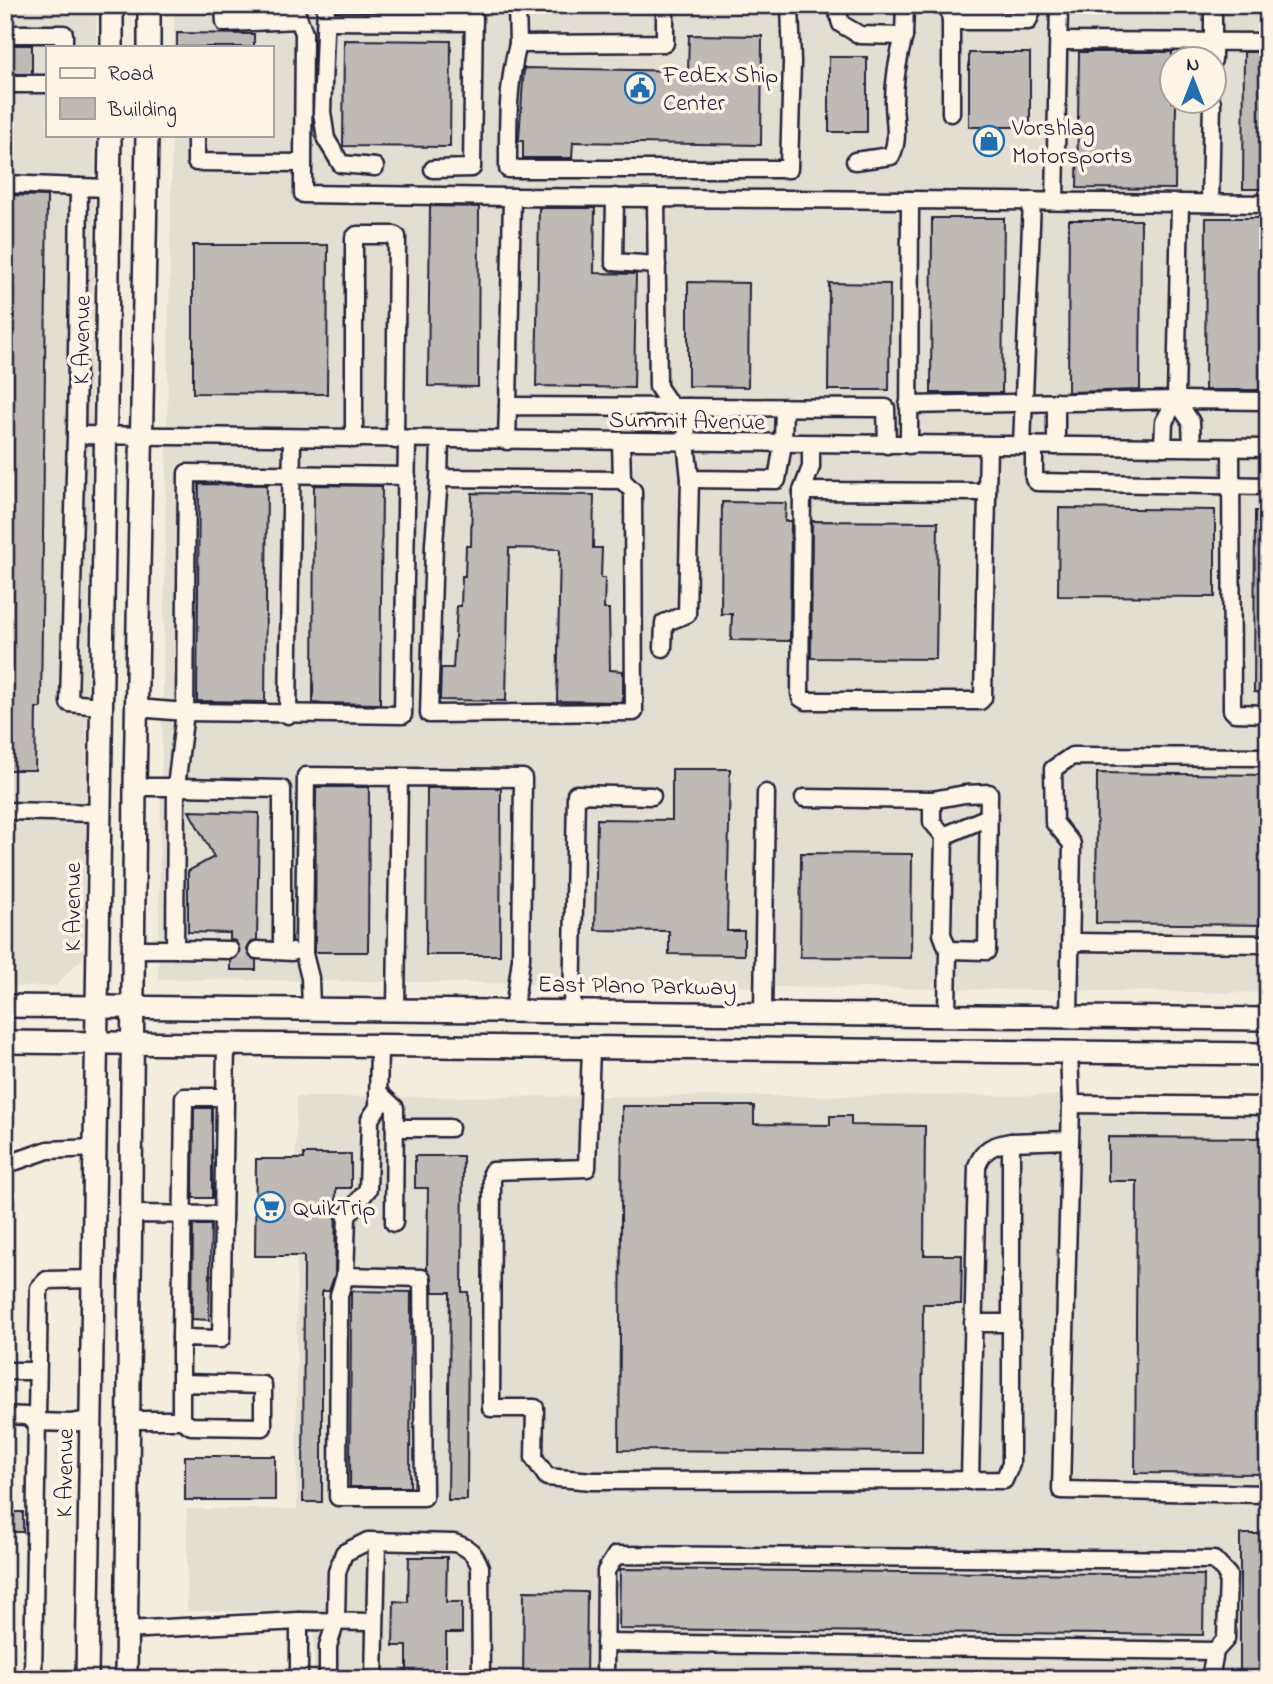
<svg xmlns="http://www.w3.org/2000/svg" width="1273" height="1684" font-family="'Indie Flower',sans-serif">
	<style>
		.built { fill: #e3ded2; fill-rule: evenodd }
		.building { fill: #bfbab6; stroke: #22223b; stroke-width: 2 }
		.lines { fill: none; stroke-linecap: round; stroke-linejoin: round }
		.minor-tunnel { stroke: #c9c4bd; stroke-width: 16; stroke-dasharray: 16 8; stroke-linecap: butt }
		.minor-casing { stroke: #22223b; stroke-width: 21 }
		.major-casing { stroke: #22223b; stroke-width: 26 }
		.minor { stroke: #fcf5e5; stroke-width: 16 }
		.major { stroke: #fcf5e5; stroke-width: 21 }
		.labels { text-anchor: middle; stroke-width: 7; stroke-linejoin: round; paint-order: stroke }
		.poi-label { font-size: 24px; fill: #22223b; stroke: #fcf5e5; text-anchor: start }
		.street-label { font-size: 24px; fill: #22223b; stroke: #fcf5e5 }
	</style>
	<rect width="100%" height="100%" fill="#f3edde"/>
	<filter id="ink" filterUnits="userSpaceOnUse"><feTurbulence type="fractalNoise" baseFrequency=".0143" numOctaves="2"/><feDisplacementMap in="SourceGraphic" scale="14" xChannelSelector="R" yChannelSelector="G"/><feConvolveMatrix kernelMatrix="1 2 1 2 8 2 1 2 1" color-interpolation-filters="sRGB"/></filter>
	<g filter="url(#ink)">
		<!-- built -->
		<g class="built">
			<polygon points="5,5 97,5 96,47 47,47 47,135 95,135 84,956 56,986 5,987"/>
			<path d="M174 5H1268V993L158 979 172 135H271V47H174ZM1172 60H1214V102H1172Z"/>
			<polygon points="1268,1095 1268,1679 314,1679 314,1611 187,1611 187,1509 297,1509 296,1097"/>
		</g>
		<!-- building -->
		<g class="building">
			<polygon points="177,33 254,34 254,47 177,47"/>
			<polygon points="689,35 762,36 761,145 573,142 572,158 523,158 523,141 519,141 519,138 524,68 688,71"/>
			<polygon points="344,40 451,41 450,147 343,146"/>
			<rect x="7" y="45" width="25" height="29"/>
			<polygon points="1079,52 1172,52 1172,102 1176,102 1175,189 1077,188"/>
			<polygon points="1244,52 1268,52 1268,189 1243,189"/>
			<rect x="969" y="53" width="61" height="74"/>
			<rect x="829" y="57" width="38" height="75"/>
			<polygon points="5,195 47,196 41,708 36,708 35,770 5,770"/>
			<polygon points="430,206 479,207 478,387 428,386"/>
			<polygon points="539,208 595,208 594,273 636,274 634,388 536,386"/>
			<polygon points="932,218 1004,218 1002,393 931,393"/>
			<polygon points="1206,218 1268,218 1268,390 1205,390"/>
			<polygon points="1069,220 1141,220 1140,390 1068,392"/>
			<polygon points="193,245 328,245 327,394 193,393"/>
			<polygon points="688,282 749,283 748,387 688,386"/>
			<polygon points="829,283 890,284 889,390 828,390"/>
			<polygon points="199,484 267,485 265,702 197,701"/>
			<polygon points="314,485 382,486 380,704 313,703"/>
			<polygon points="472,493 594,495 593,548 602,548 601,578 605,578 604,609 609,609 610,670 623,671 623,702 557,701 560,549 509,548 506,701 440,700 441,668 453,668 457,606 461,606 462,576 465,576 466,546 471,546"/>
			<polygon points="722,502 786,503 785,521 791,521 790,641 731,640 732,614 721,614"/>
			<polygon points="1059,508 1215,510 1215,597 1058,596"/>
			<polygon points="1255,511 1268,511 1268,693 1254,692"/>
			<polygon points="812,521 938,522 936,659 811,658"/>
			<polygon points="672,769 730,769 727,931 744,931 744,955 669,954 669,931 595,930 597,819 672,820"/>
			<polygon points="1097,773 1268,775 1268,925 1096,923"/>
			<polygon points="316,787 369,787 368,952 315,952"/>
			<polygon points="427,788 501,788 500,955 426,955"/>
			<polygon points="189,811 259,813 257,940 249,944 247,950 251,958 256,960 256,970 230,970 230,960 239,956 240,950 236,941 230,940 230,933 188,932 188,871 214,857"/>
			<polygon points="801,853 912,854 911,958 800,957"/>
			<polygon points="622,1106 754,1106 754,1124 830,1125 830,1116 851,1116 851,1125 925,1126 924,1255 962,1255 961,1304 923,1304 922,1452 619,1450"/>
			<polygon points="194,1108 212,1108 212,1198 193,1198"/>
			<polygon points="1108,1137 1268,1138 1264,1474 1135,1473 1137,1181 1108,1181"/>
			<polygon points="304,1154 351,1154 351,1188 336,1188 335,1274 329,1291 322,1291 322,1502 303,1502 304,1256 255,1256 256,1159 304,1159"/>
			<polygon points="415,1156 463,1156 462,1292 468,1292 467,1500 448,1500 450,1292 433,1292 432,1277 427,1269 428,1188 415,1188"/>
			<polygon points="193,1225 211,1225 209,1320 192,1319"/>
			<polygon points="351,1291 411,1292 410,1487 350,1487"/>
			<rect x="185" y="1456" width="90" height="44"/>
			<rect x="5" y="1512" width="18" height="20"/>
			<rect x="1240" y="1534" width="28" height="145"/>
			<polygon points="409,1557 447,1557 446,1602 462,1602 462,1633 446,1633 446,1679 407,1679 407,1646 393,1646 394,1601 408,1602"/>
			<polygon points="620,1569 1204,1575 1203,1635 619,1629"/>
			<polygon points="524,1591 587,1592 586,1679 523,1679"/>
		</g>
		<g class="lines">
			<!-- minor-tunnel -->
			<polyline class="minor-tunnel" points="230,950 257,950"/>
			<!-- minor casing -->
			<g class="minor-casing">
				<g id="minor">
					<polyline points="224,5 225,23 299,20 294,5"/>
					<polyline points="326,5 322,112 326,139 341,164 375,167"/>
					<polyline points="517,5 518,44 665,43 665,5"/>
					<polyline points="836,5 841,24 860,35 904,36 905,5"/>
					<polyline points="949,5 951,21 1028,21 1034,5"/>
					<polyline points="326,21 474,22"/>
					<polyline points="951,21 951,113"/>
					<polyline points="5,34 64,34 64,47"/>
					<polyline points="1059,41 1268,42"/>
					<path d="M518 44C507 85 508 127 508 169H789L792 62 790 5"/>
					<polyline points="1213,60 1213,5"/>
					<polyline points="5,84 47,84"/>
					<polyline points="196,135 196,162 303,163 304,33 299,20"/>
					<path d="M855 161 891 156C900 139 894 121 894 102 894 79 898 58 904 36"/>
					<polyline points="303,163 303,194 512,197"/>
					<polyline points="433,169 472,168 474,5"/>
					<polyline points="5,184 79,187"/>
					<polyline points="615,197 614,262 657,265"/>
					<polyline points="1055,201 1059,5"/>
					<polyline points="1210,203 1212,102"/>
					<polyline points="1176,400 1191,422 1192,447"/>
					<polyline points="1056,402 1056,446"/>
					<polyline points="908,405 1176,400 1268,401"/>
					<polyline points="508,406 512,197 656,198"/>
					<polyline points="671,406 658,387 656,198 910,200"/>
					<polyline points="688,407 686,442 690,479 777,480 783,444 784,407"/>
					<polyline points="76,435 1268,448"/>
					<polyline points="354,439 354,238 357,235 394,235 397,237 395,440"/>
					<polyline points="440,440 439,478 622,480 621,442"/>
					<polyline points="507,441 508,406 886,408 887,445"/>
					<polyline points="811,444 811,467 802,491 800,693 801,698 806,701 980,701 983,698 988,445"/>
					<polyline points="909,445 910,200 1268,204"/>
					<polyline points="1022,445 1032,201"/>
					<polyline points="1034,445 1034,479 1037,482 1268,486"/>
					<polyline points="1163,447 1164,422 1176,400 1180,203"/>
					<polyline points="1231,448 1232,710 1235,713 1268,714"/>
					<polyline points="439,478 434,544 429,714 634,712 633,491 622,480"/>
					<polyline points="802,491 987,492"/>
					<polyline points="663,648 664,623 687,614 690,479"/>
					<polyline points="100,706 69,703 76,435 79,187 108,188"/>
					<polyline points="137,708 185,712 403,715 407,440"/>
					<polyline points="288,715 292,439"/>
					<polyline points="804,798 932,800 965,794 989,793 987,951 948,950"/>
					<polyline points="932,800 932,822 944,836"/>
					<polyline points="5,811 98,813"/>
					<polyline points="1071,942 1268,944"/>
					<polyline points="133,949 175,949 176,787 135,787"/>
					<polyline points="175,949 230,950"/>
					<polyline points="257,950 292,952"/>
					<polyline points="282,950 282,789 176,787 185,712 187,473 407,476"/>
					<polyline points="311,1008 310,978 304,954 306,776 399,777"/>
					<polyline points="396,1010 399,777 523,778 521,959 514,1010"/>
					<polyline points="572,1011 576,794 652,796"/>
					<polyline points="763,1013 766,793"/>
					<polyline points="947,1015 948,950 942,934 944,836 988,817"/>
					<polyline points="1069,1016 1072,844 1054,822 1053,769 1072,756 1268,757"/>
					<polyline points="591,1047 587,1168 492,1171 491,1408 535,1408 534,1458 547,1477 592,1481 1004,1480 1011,1464 1011,1142 1069,1140"/>
					<polyline points="1069,1053 1071,1104 1061,1490 1268,1494"/>
					<polyline points="378,1092 395,1108 394,1223"/>
					<polyline points="1071,1104 1268,1106"/>
					<polyline points="395,1128 450,1128"/>
					<polyline points="5,1165 48,1150 95,1148"/>
					<polyline points="130,1214 223,1215"/>
					<polyline points="345,1276 422,1278 424,1497 338,1497 339,1295 345,1276 347,1216 368,1189 370,1119 378,1107 379,1046"/>
					<polyline points="973,1323 1011,1323"/>
					<polyline points="181,1338 184,1097 225,1097"/>
					<polyline points="5,1371 37,1371"/>
					<polyline points="181,1383 181,1420 191,1426 263,1427 263,1385 181,1383 181,1338 221,1339 226,1045"/>
					<polyline points="5,1415 26,1416 37,1422 71,1423 91,1420"/>
					<polyline points="128,1420 181,1420"/>
					<path d="M970 1481 977 1166C984 1148 993 1145 1011 1142"/>
					<polyline points="299,1621 374,1622"/>
					<polyline points="126,1630 299,1621 299,1679"/>
					<polyline points="605,1643 1215,1651"/>
					<polyline points="5,1676 6,1679"/>
					<polyline points="26,1679 33,1676 39,1288 47,1280 93,1279"/>
					<path d="M328 1679V1646L336 1621 337 1572 344 1553 368 1541 454 1543C468 1547 475 1553 480 1567L481 1679"/>
					<polyline points="374,1679 377,1542"/>
					<polyline points="605,1679 606,1571 616,1555 1214,1560 1228,1575 1226,1639 1215,1651 1210,1679"/>
				</g>
			</g>
			<!-- major casing -->
			<g class="major-casing">
				<g id="major">
					<polyline points="112,47 112,5"/>
					<polyline points="149,47 149,5"/>
					<polyline points="5,1006 1268,1019"/>
					<polyline points="5,1042 1268,1054"/>
					<polyline points="87,1679 110,135"/>
					<polyline points="126,1679 135,787 147,135"/>
				</g>
			</g>
			<!-- minor -->
			<use href="#minor" class="minor"/>
			<!-- major -->
			<use href="#major" class="major"/>
		</g>
	</g>
	<!-- icons -->
	<defs>
		<g id="civic-ring" transform="scale(1.575)"><circle r="9.5" fill="#fcf5e5" stroke="#1f6fb2" stroke-width="1.5"/><path d="M-.6-6.5H3V-4.5H.6V-3L4-1V1h2V6H-6V1h2V-1L-.6-3ZM-1.2 2.5V6h2.4V2.5Z" fill="#1f6fb2"/></g>
		<g id="shop-ring" transform="scale(1.575)"><circle r="9.5" fill="#fcf5e5" stroke="#1f6fb2" stroke-width="1.5"/><path d="M-5-2.5h2.3a2.7 3.5 0 0 1 5.4 0H5L5.5 6h-11ZM-1.5-2.5h3a1.5 2.3 0 0 0-3 0Z" fill="#1f6fb2"/></g>
		<g id="supermarket-ring" transform="scale(1.575)"><circle r="9.5" fill="#fcf5e5" stroke="#1f6fb2" stroke-width="1.5"/><path d="M-6-5.5h2.5l.6 2H6L4.5 2H-2.5L-4.4-4H-6ZM-1.5 3.2a1.3 1.3 0 1 0 .1 0ZM3 3.2a1.3 1.3 0 1 0 .1 0Z" fill="#1f6fb2"/></g>
	</defs>
	<g fill-rule="evenodd">
		<use href="#civic-ring" x="640" y="88"/>
		<use href="#shop-ring" x="989" y="141"/>
		<use href="#supermarket-ring" x="270" y="1207"/>
	</g>
	<g class="labels">
		<!-- poi labels -->
		<g class="poi-label">
			<text x="663" y="82">FedEx Ship<tspan x="663" dy="28">Center</tspan></text>
			<text x="1012" y="135">Vorshlag<tspan x="1012" dy="28">Motorsports</tspan></text>
			<text x="293" y="1215">QuikTrip</text>
		</g>
		<!-- street labels -->
		<g class="street-label">
			<text transform="translate(81 340) rotate(-89)" y="8">K Avenue</text>
			<text transform="translate(687 420) rotate(1)" y="8">Summit Avenue</text>
			<text transform="translate(72 907) rotate(-90)" y="8">K Avenue</text>
			<text transform="translate(637 985) rotate(1)" y="8">East Plano Parkway</text>
			<text transform="translate(64 1473) rotate(-89)" y="8">K Avenue</text>
		</g>
	</g>
	<!-- margin -->
	<rect width="1273" height="1684" fill="none" stroke="#fcf5e5" stroke-width="28"/>
	<rect x="14" y="14" width="1245" height="1656" fill="none" stroke="#22223b" stroke-width="2.5" filter="url(#ink)"/>
	<!-- legend -->
	<rect x="46" y="46" width="228" height="91" fill="#fcf5e5" stroke="#a5a1a1" stroke-width="2"/>
	<rect x="60" y="68" width="35" height="10" fill="#fcf5e5" stroke="#a5a1a1" stroke-width="2"/>
	<text x="108" y="80" font-size="21" fill="#22223b">Road</text>
	<rect x="60" y="98" width="35" height="21" fill="#bfbab6" stroke="#a5a1a1" stroke-width="2"/>
	<text x="108" y="116" font-size="21" fill="#22223b">Building</text>
	<!-- north arrow -->
	<g transform="translate(1193 80)"><circle r="33" fill="#fcf5e5" stroke="#a5a1a1" stroke-width="2"/>
	<path d="M0-5L12 26L0 18L-12 26Z" fill="#1f6fb2"/>
	<text y="-10" font-size="19" font-weight="bold" text-anchor="middle" fill="#22223b">N</text>
	</g>
</svg>
